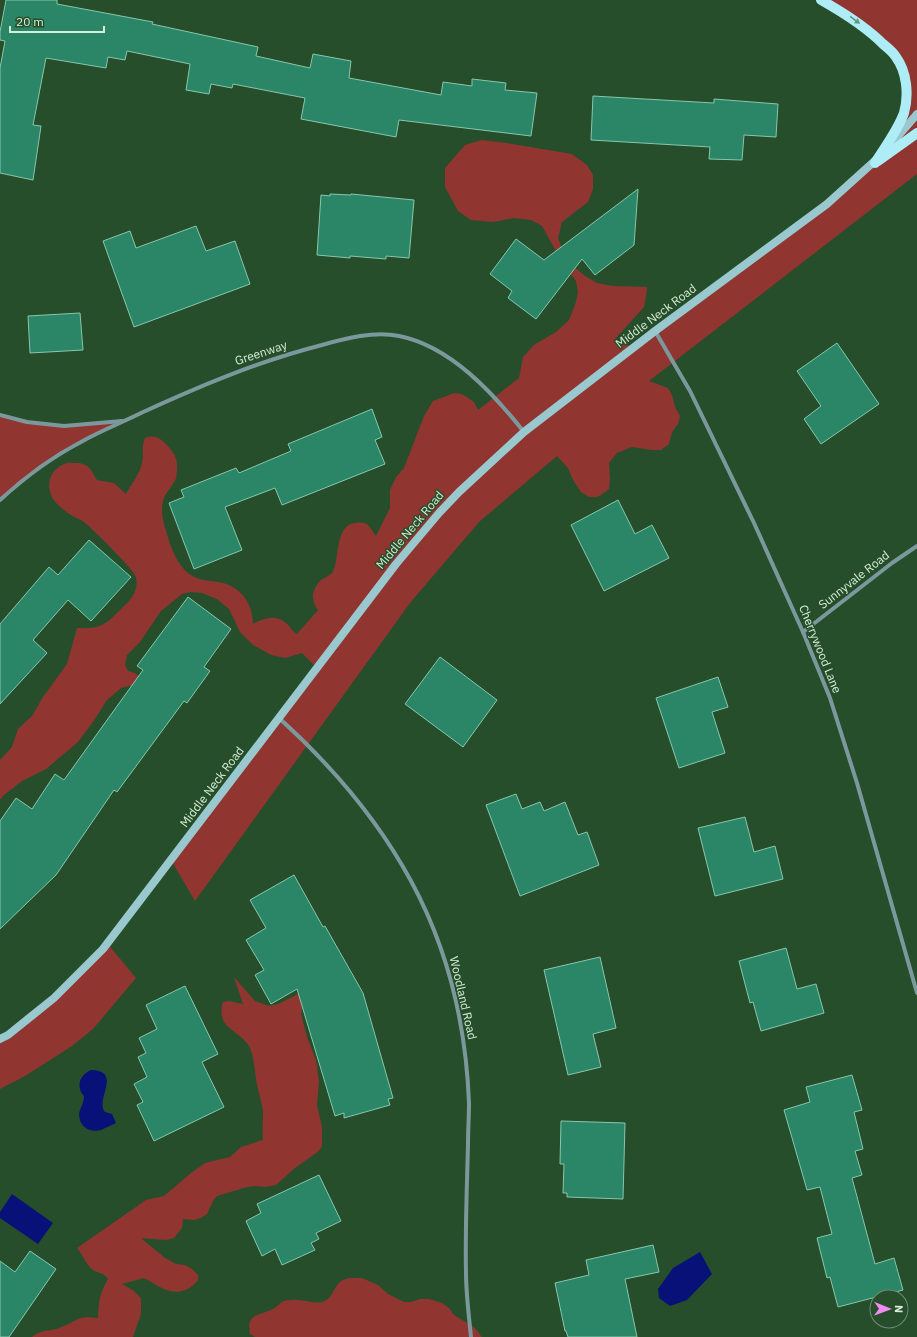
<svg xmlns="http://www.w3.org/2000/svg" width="917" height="1337" font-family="'IBM Plex Sans',sans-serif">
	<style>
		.green { fill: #913530 }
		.water { fill: #081177 }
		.building { fill: #2a8667; stroke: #88c7ad }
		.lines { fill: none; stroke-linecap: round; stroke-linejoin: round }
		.minor { stroke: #7b999d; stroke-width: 4 }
		.secondary { stroke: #99c8cf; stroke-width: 8 }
		.primary { stroke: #afedf6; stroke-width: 10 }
		.oneway { fill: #649686 }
		.labels { text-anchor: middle; stroke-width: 3; stroke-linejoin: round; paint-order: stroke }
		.street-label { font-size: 12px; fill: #d6edd7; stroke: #264e2b }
	</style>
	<rect width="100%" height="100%" fill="#264e2b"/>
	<!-- green -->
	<g class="green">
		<path d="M821 0H917V174L649 381 668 388 672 395 675 407 680 416 678 424 672 432 669 444 661 450H652L632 447 617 453 609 463 610 479 609 489 598 497H589L581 492 573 480 568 468 557 456 479 522 410 603 195 901 171 860 317 668 302 653 285 658 271 655 253 645 240 632 229 609 217 599 202 593 191 592 182 594 161 611 140 642 127 655 125 665 128 671 135 673 144 681 143 687 129 686 121 688 107 700 93 722 78 742 46 769 22 781 4 795 0 800V760L12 747 18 729 32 716 43 697 67 664 77 628C102 629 105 625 122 608 131 600 139 591 136 577 134 570 92 528 84 522 80 519 75 518 71 515 67 513 55 503 53 499 45 485 50 470 64 464 68 462 72 463 76 463 89 463 91 470 97 480L114 483 126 494C131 484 140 474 142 463 144 454 141 446 145 438 153 435 158 437 164 442 174 452 178 458 177 471 176 475 177 478 175 480 172 487 165 493 163 501 160 512 164 524 167 534 171 548 178 567 191 575 201 582 212 580 223 583 242 588 253 605 253 624 263 618 276 614 286 623 290 626 292 631 297 634L318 610C310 600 312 589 321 580 324 578 329 576 332 573 340 562 334 525 355 523 369 521 369 527 376 536L390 508V490L396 477 404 468 424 416 433 401 454 393 462 394 474 402 478 410 519 378 523 357 534 345 556 332 569 320 575 305 578 293 576 281 562 262 542 226 531 220 514 218 493 222 471 220 458 211 445 187V168L465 145 482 140 506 143 572 154 587 165 593 175V189L588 202 562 222 558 238 565 256 573 266 585 276 597 283 613 286 647 287 646 296 644 307 615 339 624 342 632 349 875 163 899 124 906 83 896 56Z"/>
		<polygon points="0,415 27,422 64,426 126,420 80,442 45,464 0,500"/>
		<polygon points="107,943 136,978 93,1029 72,1046 25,1076 0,1089 0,1038 54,998"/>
		<path d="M234 977 255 1001 269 1006 278 1004 296 995 306 988 301 1014 307 1037 316 1060 319 1082 317 1105 322 1127V1146L319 1151 295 1168 276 1185 266 1187 255 1186 247 1187 217 1196 213 1201 207 1214 201 1218 194 1220 183 1219 182 1228 174 1238 166 1240 141 1238 165 1258 176 1264 185 1265 192 1269 198 1275V1280C187 1294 173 1295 158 1286 153 1283 149 1281 144 1278L122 1284 134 1291 141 1298V1314L133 1337H32C43 1329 47 1332 59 1328 77 1322 76 1315 98 1318 99 1301 99 1295 108 1279 104 1273 101 1274 95 1271 87 1267 83 1255 77 1248L146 1200 164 1196 191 1173 205 1163 230 1157 241 1147 263 1140C262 1131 263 1122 263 1112 262 1103 259 1094 257 1085 255 1074 254 1055 249 1046 238 1029 215 1028 223 1002L229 1001 243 1004Z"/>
		<path d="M349 1278H362L378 1285 388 1294 404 1302H411L420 1299H429L442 1303 449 1308 454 1315 474 1327 482 1337H255L250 1334C246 1313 259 1316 273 1309 282 1304 279 1300 292 1300 302 1299 312 1304 322 1302 333 1299 333 1287 341 1281 343 1280 346 1279 349 1278Z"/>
	</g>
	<!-- water -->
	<g class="water">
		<path d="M91 1070C123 1071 95 1099 105 1112L112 1114 116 1123C111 1125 106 1128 101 1130 90 1133 79 1127 79 1114 80 1108 84 1103 84 1096 76 1087 79 1075 91 1070Z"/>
		<polygon points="12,1194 53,1223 38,1244 0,1218 0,1212"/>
		<polygon points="700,1252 712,1274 687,1300 670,1306 659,1298 658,1289 673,1268"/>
	</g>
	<!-- building -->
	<g class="building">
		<polygon points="6,0 57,0 57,4 153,22 152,24 258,47 256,56 310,68 313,54 351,61 349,78 441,95 443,82 472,86 472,79 506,83 505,90 537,93 531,136 399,120 396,137 301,119 305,98 233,84 232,88 211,84 209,94 186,90 190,64 127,51 125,60 108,57 106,68 46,58 33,125 41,126 33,180 0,173 0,68 5,41 0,40 0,32"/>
		<polygon points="593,96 714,103 714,99 778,104 776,137 744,135 742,160 709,159 710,147 591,140"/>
		<polygon points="638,189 634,245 595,275 582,259 536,319 508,298 512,291 490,274 516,239 544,260"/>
		<polygon points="330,194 351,195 351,194 414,200 409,258 386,256 386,259 350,256 350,258 317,255 321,195 330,196"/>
		<polygon points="196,226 206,251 235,241 250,284 134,327 103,241 130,231 136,248"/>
		<polygon points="80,313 83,350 30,353 28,316"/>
		<polygon points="837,343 879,404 821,444 804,419 821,406 797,371"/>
		<polygon points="372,409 382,437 375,440 385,464 282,505 275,488 225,507 242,550 194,569 169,503 184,497 181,490 236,468 239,473 291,451 288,444"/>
		<polygon points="618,500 635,534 652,525 669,558 604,591 571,525"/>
		<polygon points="89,540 131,577 91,621 68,600 33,640 47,653 0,704 0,624 49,567 58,575"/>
		<polygon points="188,597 231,629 204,667 210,671 187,703 184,701 117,792 114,790 56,875 0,929 0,821 16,798 32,809 55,774 64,780 143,670 137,666"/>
		<polygon points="440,657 497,700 463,747 405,704"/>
		<polygon points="718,677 728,707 712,712 725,753 679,768 656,698"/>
		<polygon points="516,794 522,809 540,802 544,811 565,802 578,835 587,832 599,865 520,896 486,805"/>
		<polygon points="745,817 754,852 775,846 783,879 715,896 698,828"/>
		<polygon points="294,875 323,927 325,926 363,993 393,1098 388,1099 390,1105 344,1118 344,1113 335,1116 297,989 271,1004 255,975 264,970 246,940 266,928 250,900"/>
		<polygon points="786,948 797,989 816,984 824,1013 761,1031 753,1002 750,1003 739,961"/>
		<polygon points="600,957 616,1028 593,1034 601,1067 568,1075 544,970"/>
		<polygon points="185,986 218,1054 202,1062 224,1107 154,1141 137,1105 143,1102 134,1084 147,1077 138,1057 146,1053 139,1038 157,1029 146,1005"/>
		<polygon points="852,1075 862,1110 854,1112 863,1149 855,1151 862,1175 852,1178 875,1264 894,1258 903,1290 838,1307 830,1277 827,1278 817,1238 832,1234 820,1187 807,1190 784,1110 810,1102 806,1087"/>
		<polygon points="561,1121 625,1123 623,1199 567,1197 567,1193 563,1193 564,1164 560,1164"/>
		<polygon points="319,1175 341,1221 316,1233 319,1239 311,1243 315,1250 282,1265 275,1249 262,1256 246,1221 261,1213 257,1204"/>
		<polygon points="653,1245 659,1272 625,1279 637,1337 568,1337 566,1331 565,1331 555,1283 589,1275 586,1260"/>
		<polygon points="30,1251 56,1269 9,1337 0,1337 0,1261 15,1272"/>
	</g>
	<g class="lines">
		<!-- minor -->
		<g class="minor">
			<polyline points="655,331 690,391 754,523 803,632 830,698 857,783 917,993"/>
			<polyline points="0,415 27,422 64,426 122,421"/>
			<path d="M0 500C24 478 52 457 81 442 100 431 121 423 141 413 200 386 259 361 322 345 346 338 374 331 399 336 450 346 493 393 524 432"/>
			<polyline points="803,632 892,563 917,546"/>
			<path d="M279 718C331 765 378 820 411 881 448 949 466 1026 469 1103 469 1116 468 1130 468 1144 467 1187 465 1230 466 1273 466 1294 469 1316 471 1337"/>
		</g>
		<!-- secondary -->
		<g class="secondary">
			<polyline points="893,142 917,114"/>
			<polyline points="0,1039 8,1035 54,998 103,949 396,564 439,513 459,492 524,432 655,331 827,204 878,158"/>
		</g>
		<!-- primary -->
		<g class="primary">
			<path d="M821 0C844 13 865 26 883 44 888 48 893 52 896 57 907 72 909 95 904 113 898 130 885 147 875 163"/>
			<polyline points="878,161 917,133"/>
		</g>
	</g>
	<!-- one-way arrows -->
	<defs><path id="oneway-solid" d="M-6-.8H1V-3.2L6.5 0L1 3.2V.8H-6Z"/></defs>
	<use class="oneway" href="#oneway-solid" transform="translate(855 20) rotate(36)"/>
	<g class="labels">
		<!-- street labels -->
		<g class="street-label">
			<text transform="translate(656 316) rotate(-37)" y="4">Middle Neck Road</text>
			<text transform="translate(261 353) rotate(-18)" y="4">Greenway</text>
			<text transform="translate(410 530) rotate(-50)" y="4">Middle Neck Road</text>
			<text transform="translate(854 580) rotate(-38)" y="4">Sunnyvale Road</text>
			<text transform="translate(820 649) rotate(68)" y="4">Cherrywood Lane</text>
			<text transform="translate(212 787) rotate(-53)" y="4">Middle Neck Road</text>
			<text transform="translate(463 998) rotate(77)" y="4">Woodland Road</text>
		</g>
	</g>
	<!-- north arrow -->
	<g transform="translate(889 1309) rotate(91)"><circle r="19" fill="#264e2b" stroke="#6c8e70"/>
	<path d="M0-3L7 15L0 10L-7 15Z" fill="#f28af3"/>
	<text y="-6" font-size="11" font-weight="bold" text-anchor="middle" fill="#d6edd7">N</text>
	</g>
	<!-- scale -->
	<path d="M10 26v6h94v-6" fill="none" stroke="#d6edd7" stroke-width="2"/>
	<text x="16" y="26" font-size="12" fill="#d6edd7" stroke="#264e2b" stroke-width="3" paint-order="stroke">20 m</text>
</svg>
